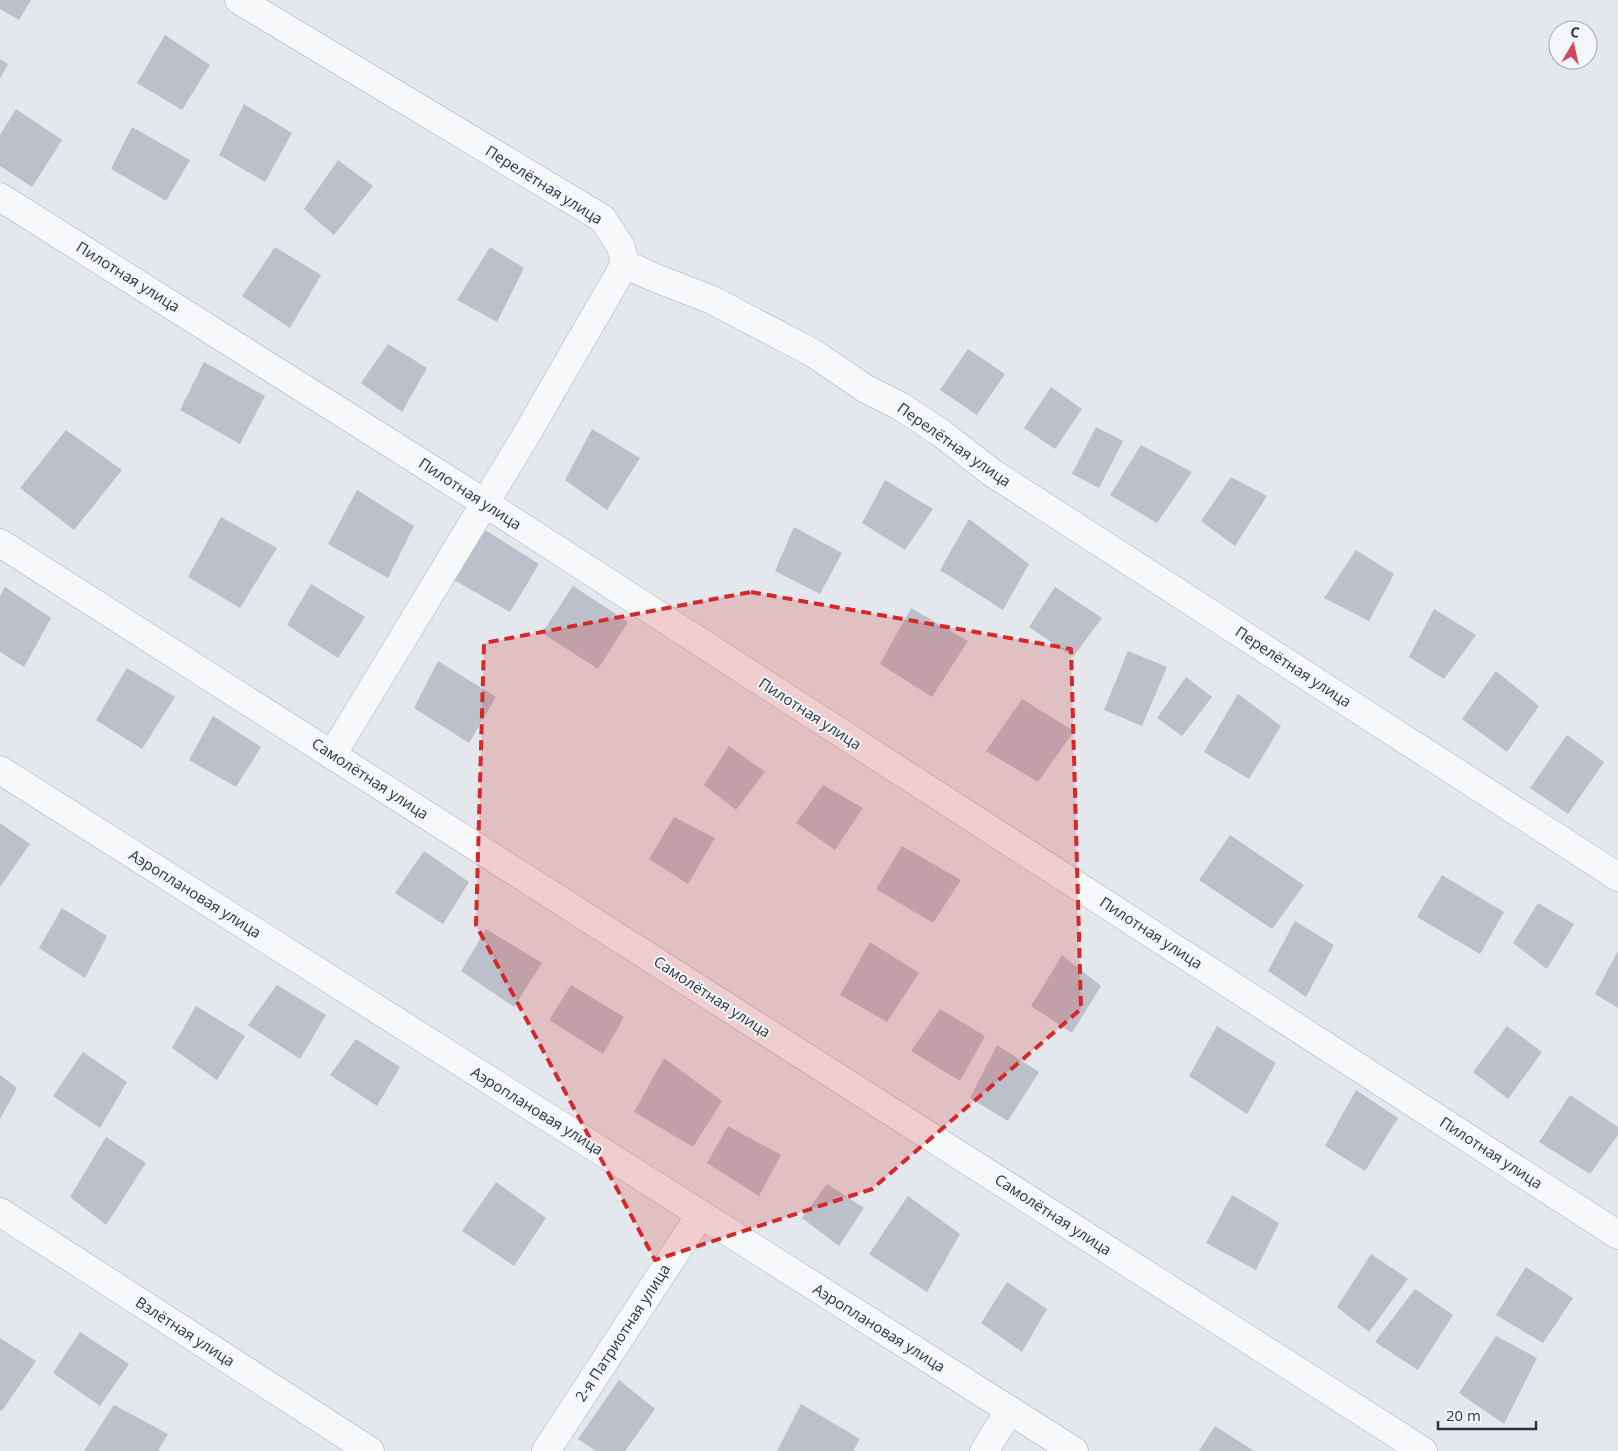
<svg xmlns="http://www.w3.org/2000/svg" width="1618" height="1451" font-family="'Open Sans',sans-serif">
	<style>
		.building { fill: #bbc0ca }
		.lines { fill: none; stroke-linecap: round; stroke-linejoin: round }
		.street-casing { stroke: #a9aeb7; stroke-width: 29 }
		.street { stroke: #f7f8fa; stroke-width: 28 }
		.marked { fill: #d62828; fill-opacity: 0.2; stroke: #d62828; stroke-width: 4; stroke-dasharray: 10 6; stroke-linejoin: round }
		.labels { text-anchor: middle; stroke-width: 4; stroke-linejoin: round; paint-order: stroke }
		.street-label { font-size: 15px; fill: #2b3445; stroke: #f4f6f9 }
	</style>
	<rect width="100%" height="100%" fill="#e4e7ec"/>
	<!-- building -->
	<g class="building">
		<polygon points="0,0 31,0 19,20 0,9"/>
		<polygon points="165,35 210,65 182,110 137,83"/>
		<polygon points="0,59 8,64 0,79"/>
		<polygon points="244,104 292,133 265,182 219,155"/>
		<polygon points="16,109 62,140 32,187 0,166 0,135"/>
		<polygon points="132,127 190,160 166,201 111,169"/>
		<polygon points="338,160 373,186 334,235 304,209"/>
		<polygon points="275,247 321,275 290,328 242,296"/>
		<polygon points="490,247 524,268 497,322 457,300"/>
		<polygon points="388,344 427,368 402,412 361,383"/>
		<polygon points="968,349 1005,374 977,415 940,390"/>
		<polygon points="204,362 265,396 240,444 180,410"/>
		<polygon points="1051,387 1082,409 1055,449 1024,428"/>
		<polygon points="1096,427 1123,441 1099,488 1072,474"/>
		<polygon points="592,429 640,458 607,510 565,480"/>
		<polygon points="66,430 122,470 74,530 20,488"/>
		<polygon points="1141,445 1192,472 1157,523 1110,495"/>
		<polygon points="1231,477 1267,496 1235,546 1201,521"/>
		<polygon points="885,480 933,509 905,550 862,523"/>
		<polygon points="357,490 414,526 388,578 328,544"/>
		<polygon points="221,517 277,548 240,608 188,577"/>
		<polygon points="969,519 1029,564 1003,610 940,570"/>
		<polygon points="794,527 842,553 820,594 775,571"/>
		<polygon points="485,530 539,564 510,612 454,580"/>
		<polygon points="1356,550 1394,574 1369,621 1324,598"/>
		<polygon points="311,584 365,617 338,658 287,625"/>
		<polygon points="573,586 628,622 598,669 542,633"/>
		<polygon points="5,587 51,618 24,667 0,652 0,596"/>
		<polygon points="1055,587 1102,618 1073,657 1029,627"/>
		<polygon points="911,608 968,641 932,697 880,664"/>
		<polygon points="1434,609 1476,635 1444,679 1409,657"/>
		<polygon points="1128,651 1167,667 1142,726 1104,710"/>
		<polygon points="438,661 496,697 469,743 414,708"/>
		<polygon points="127,668 175,697 142,749 96,720"/>
		<polygon points="1496,671 1539,706 1507,752 1462,719"/>
		<polygon points="1186,677 1212,697 1182,736 1157,718"/>
		<polygon points="1238,694 1281,726 1249,779 1204,752"/>
		<polygon points="1022,699 1074,731 1038,782 986,751"/>
		<polygon points="213,716 261,747 236,787 189,760"/>
		<polygon points="1567,735 1604,762 1568,814 1530,788"/>
		<polygon points="729,746 765,772 736,810 704,785"/>
		<polygon points="823,785 863,808 835,850 796,823"/>
		<polygon points="674,817 715,838 688,884 649,859"/>
		<polygon points="0,823 30,844 0,887"/>
		<polygon points="1230,835 1304,885 1272,929 1199,880"/>
		<polygon points="902,846 961,880 933,923 876,889"/>
		<polygon points="424,851 469,882 443,924 395,893"/>
		<polygon points="1442,875 1504,912 1480,954 1417,917"/>
		<polygon points="1538,903 1574,924 1547,969 1513,943"/>
		<polygon points="62,908 107,936 85,978 39,948"/>
		<polygon points="1295,921 1334,945 1306,997 1268,971"/>
		<polygon points="486,929 542,963 514,1007 461,971"/>
		<polygon points="870,942 919,973 887,1022 840,995"/>
		<polygon points="1618,951 1618,1008 1595,994"/>
		<polygon points="1062,955 1101,986 1072,1033 1031,1006"/>
		<polygon points="277,985 326,1015 300,1059 248,1025"/>
		<polygon points="571,985 624,1017 603,1054 549,1020"/>
		<polygon points="196,1006 245,1036 217,1080 172,1048"/>
		<polygon points="940,1009 985,1036 960,1081 911,1051"/>
		<polygon points="1217,1026 1276,1063 1247,1114 1189,1076"/>
		<polygon points="1507,1026 1542,1052 1508,1099 1473,1072"/>
		<polygon points="356,1039 400,1067 377,1106 330,1075"/>
		<polygon points="997,1045 1039,1072 1008,1121 970,1098"/>
		<polygon points="83,1052 127,1082 100,1128 53,1096"/>
		<polygon points="664,1058 722,1101 693,1147 634,1112"/>
		<polygon points="0,1075 17,1088 0,1119"/>
		<polygon points="1356,1090 1398,1118 1365,1171 1325,1146"/>
		<polygon points="1570,1095 1618,1127 1618,1135 1590,1174 1539,1142"/>
		<polygon points="728,1126 781,1155 759,1196 707,1163"/>
		<polygon points="106,1137 146,1163 106,1225 70,1197"/>
		<polygon points="496,1182 546,1218 514,1266 462,1231"/>
		<polygon points="827,1184 864,1208 839,1246 802,1218"/>
		<polygon points="1232,1195 1279,1223 1256,1270 1206,1243"/>
		<polygon points="908,1196 960,1234 927,1292 869,1254"/>
		<polygon points="1371,1254 1408,1279 1369,1332 1337,1307"/>
		<polygon points="1526,1267 1573,1298 1543,1343 1496,1315"/>
		<polygon points="1007,1282 1047,1309 1022,1352 981,1323"/>
		<polygon points="1415,1289 1453,1315 1418,1370 1375,1342"/>
		<polygon points="80,1332 129,1364 100,1406 53,1373"/>
		<polygon points="1496,1336 1537,1358 1504,1424 1459,1393"/>
		<polygon points="0,1338 36,1361 2,1411 0,1410"/>
		<polygon points="619,1380 655,1409 625,1451 596,1451 578,1439"/>
		<polygon points="801,1404 860,1439 853,1451 777,1451"/>
		<polygon points="114,1405 168,1434 158,1451 84,1451"/>
		<polygon points="1215,1426 1254,1451 1199,1451"/>
	</g>
	<g class="lines">
		<!-- street casing -->
		<g class="street-casing">
			<g id="street">
				<polyline points="239,0 603,219 621,247 625,264 653,277 712,300 813,353 866,389 900,406 941,433 991,472 1618,877"/>
				<polyline points="0,197 485,503 1618,1235"/>
				<polyline points="0,543 1423,1451"/>
				<polyline points="332,755 525,437 625,264"/>
				<polyline points="0,770 1074,1451"/>
				<polyline points="0,1212 370,1451"/>
				<polyline points="546,1451 700,1215"/>
				<polyline points="984,1451 1010,1410"/>
			</g>
		</g>
		<!-- street -->
		<use href="#street" class="street"/>
	</g>
	<!-- marked area -->
	<path class="marked" d="M751 592 1071 649 1081 1009 872 1189 655 1260 476 925 484 643Z"/>
	<g class="labels">
		<!-- street labels -->
		<g class="street-label">
			<text transform="translate(544 185) rotate(32)" y="5">Перелётная улица</text>
			<text transform="translate(128 277) rotate(32)" y="5">Пилотная улица</text>
			<text transform="translate(954 445) rotate(35)" y="5">Перелётная улица</text>
			<text transform="translate(470 494) rotate(33)" y="5">Пилотная улица</text>
			<text transform="translate(1293 667) rotate(33)" y="5">Перелётная улица</text>
			<text transform="translate(810 714) rotate(33)" y="5">Пилотная улица</text>
			<text transform="translate(370 779) rotate(33)" y="5">Самолётная улица</text>
			<text transform="translate(195 894) rotate(32)" y="5">Аэроплановая улица</text>
			<text transform="translate(1151 933) rotate(33)" y="5">Пилотная улица</text>
			<text transform="translate(712 997) rotate(33)" y="5">Самолётная улица</text>
			<text transform="translate(537 1111) rotate(32)" y="5">Аэроплановая улица</text>
			<text transform="translate(1491 1153) rotate(33)" y="5">Пилотная улица</text>
			<text transform="translate(1053 1215) rotate(33)" y="5">Самолётная улица</text>
			<text transform="translate(879 1328) rotate(32)" y="5">Аэроплановая улица</text>
			<text transform="translate(185 1332) rotate(33)" y="5">Взлётная улица</text>
			<text transform="translate(623 1333) rotate(-57)" y="5">2-я Патриотная улица</text>
		</g>
	</g>
	<!-- north arrow -->
	<g transform="translate(1573 45) rotate(9)"><circle r="24" fill="#f4f6f9" stroke="#a4a8b1"/>
	<path d="M0-4L9 19L0 12L-9 19Z" fill="#d1495b"/>
	<text y="-8" font-size="14" font-weight="bold" text-anchor="middle" fill="#2b3445">С</text>
	</g>
	<!-- scale -->
	<path d="M1438 1421v8h98v-8" fill="none" stroke="#2b3445" stroke-width="2.5"/>
	<text x="1446" y="1421" font-size="15" fill="#2b3445" stroke="#f4f6f9" stroke-width="4" paint-order="stroke">20 m</text>
</svg>
